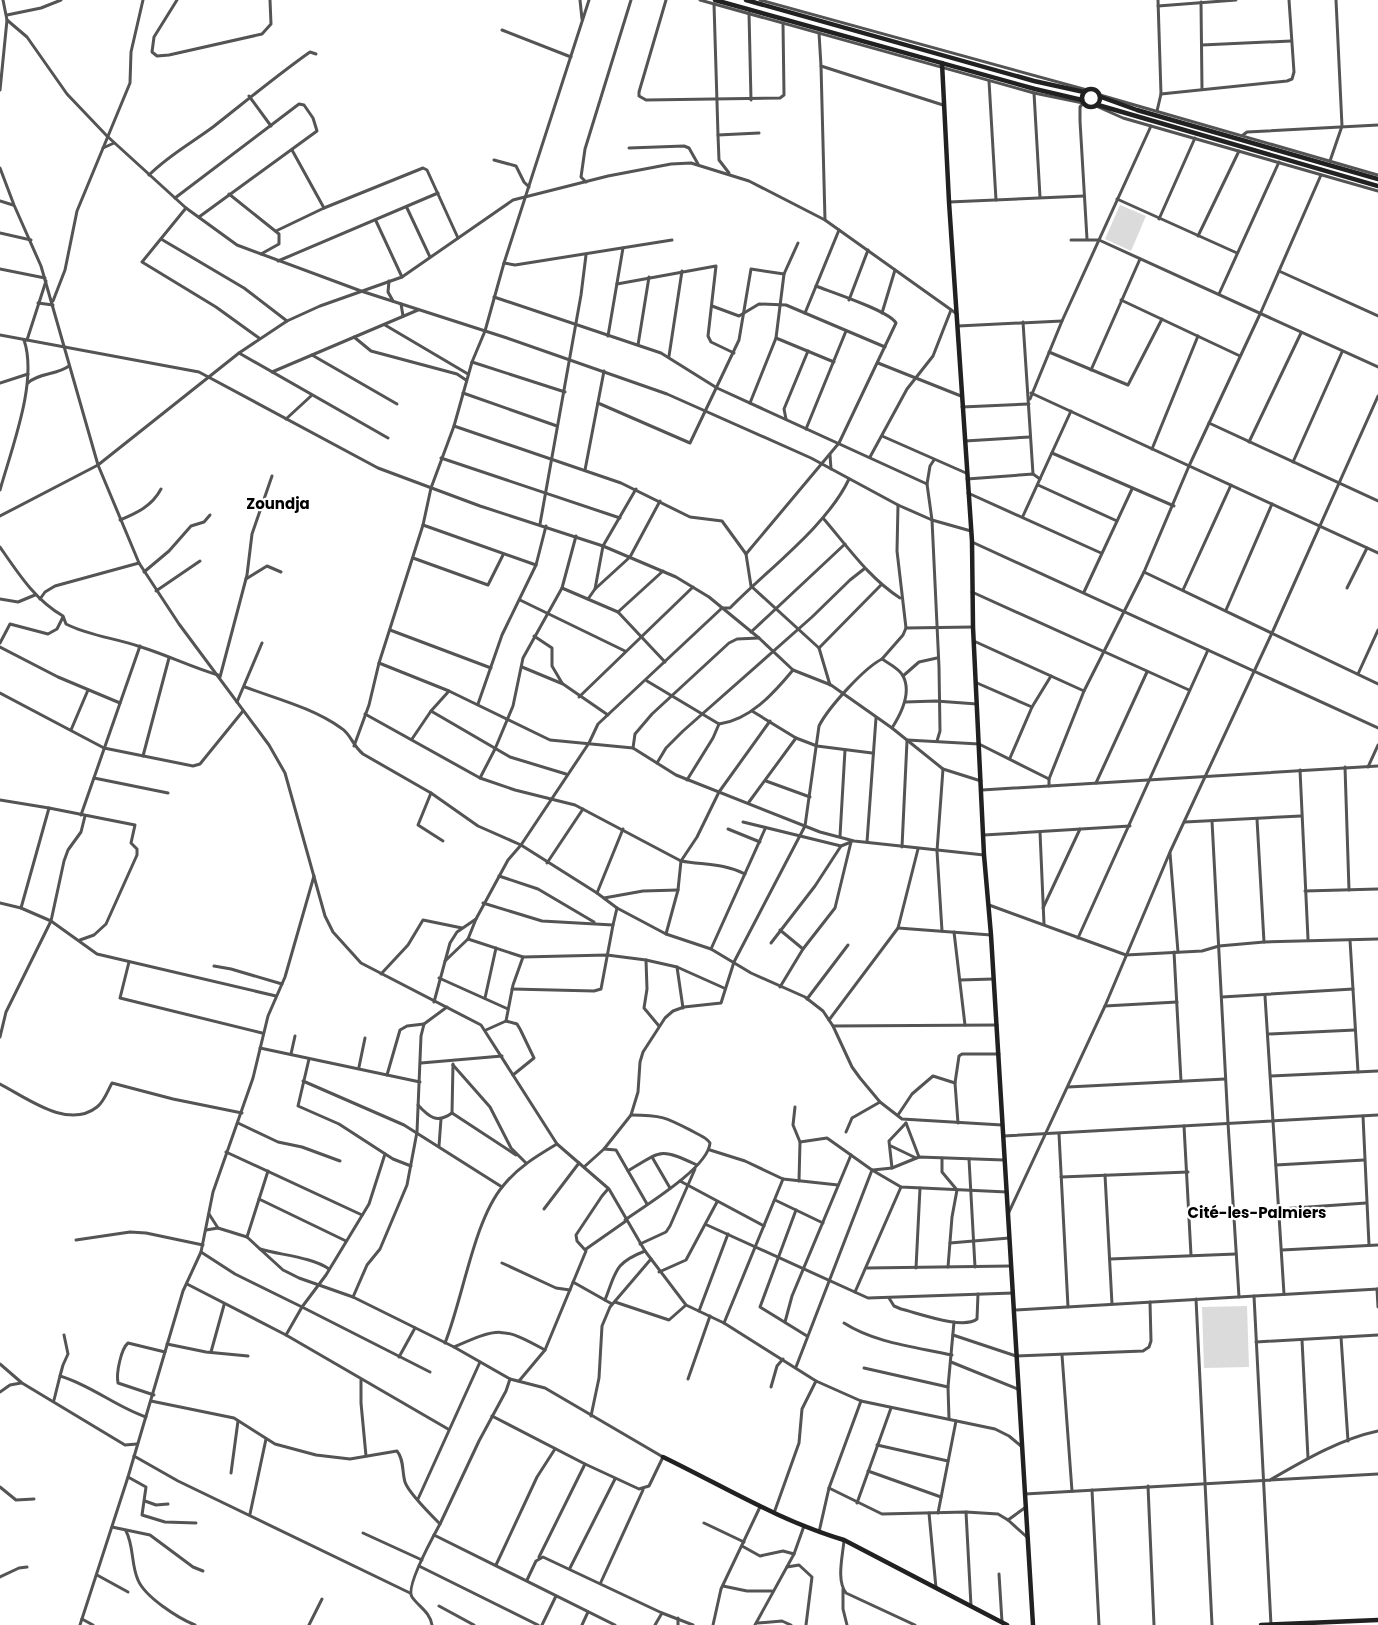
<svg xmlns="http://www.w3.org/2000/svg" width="1378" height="1625" font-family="Poppins,sans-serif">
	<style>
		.green { fill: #dbdbdb }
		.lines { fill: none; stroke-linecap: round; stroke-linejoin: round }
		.street { stroke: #545454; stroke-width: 3 }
		.secondary { stroke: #212121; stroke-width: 4.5 }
		.labels { text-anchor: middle; stroke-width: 4.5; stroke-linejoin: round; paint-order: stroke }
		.quarter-label { font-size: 15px; font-weight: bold; fill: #000; stroke: #fff }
	</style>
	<rect width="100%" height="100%" fill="#fff"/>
	<!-- green -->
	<g class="green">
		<polygon points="1120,205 1146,216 1131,251 1105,239"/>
		<polygon points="1247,1306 1249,1367 1204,1368 1202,1307"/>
	</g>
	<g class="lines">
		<!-- street -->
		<g class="street">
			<polyline points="177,0 154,37 152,52 157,56 169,55 262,34 271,24 270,0"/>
			<polyline points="580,0 582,19"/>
			<polyline points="666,0 639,92 639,96 646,100 780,98 784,95 783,23"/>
			<polyline points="700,0 1034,93 1083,103 1080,107 1080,121 1087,239"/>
			<polyline points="760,0 1087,90"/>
			<polyline points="1201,2 1202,89"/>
			<polyline points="714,4 718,135"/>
			<polyline points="1158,6 1236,0"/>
			<polyline points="749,13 751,100"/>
			<polyline points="7,15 41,8 61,0"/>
			<polyline points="7,20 27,37 67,94 107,136 186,208 237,245 361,291 507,338 667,394 811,458 898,505 932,520 971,531"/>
			<polyline points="502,30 571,57"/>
			<polyline points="819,33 821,66 943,105"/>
			<polyline points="1202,45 1291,41"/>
			<polyline points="821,66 825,220"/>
			<polyline points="989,81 996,200"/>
			<polyline points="0,90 7,20 3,0"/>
			<polyline points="1034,93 1040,197"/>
			<polyline points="1161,94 1287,81 1292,79 1294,72 1289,0"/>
			<polyline points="1100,95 1378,175"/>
			<polyline points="249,96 271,126"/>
			<polyline points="1096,106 1123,118 1378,191"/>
			<polyline points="1157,111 1161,94 1158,0"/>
			<polyline points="1243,135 1247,132 1378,125"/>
			<polyline points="103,148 114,143"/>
			<polyline points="629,148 684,146 689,148 698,164"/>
			<polyline points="292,150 324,208"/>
			<polyline points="494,160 516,166 524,182 529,187"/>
			<polyline points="1330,161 1342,126 1336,0"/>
			<polyline points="0,168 14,205 41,266 98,465 139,563 179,624 269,745 285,773 325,916 333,932 361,963 481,1025 557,1144 609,1189 645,1251 686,1305 724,1323 816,1381 861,1401 995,1429 1009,1436 1021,1446"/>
			<polyline points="729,173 719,160 718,135 759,133"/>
			<path d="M149 175C169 155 190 144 213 127 245 102 276 76 310 52L316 54"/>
			<polyline points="586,182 581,177 585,149 631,0"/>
			<polyline points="229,194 279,234 279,244 261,254"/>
			<polyline points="175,198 299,104 304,105 313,118 317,131 199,217"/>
			<polyline points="1117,199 1237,253"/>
			<polyline points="0,201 13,205"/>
			<polyline points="949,202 1084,196"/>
			<polyline points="186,208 142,262 216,307 259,338"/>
			<polyline points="407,208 430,257"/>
			<polyline points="1159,219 1195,138"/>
			<polyline points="376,221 402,277"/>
			<polyline points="276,231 324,208 423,168 427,170 458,238"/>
			<polyline points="0,233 31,240"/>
			<polyline points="1198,236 1239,151"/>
			<polyline points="161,239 244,288 287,321"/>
			<polyline points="1071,240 1099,240 1378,367"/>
			<polyline points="278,261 438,193"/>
			<polyline points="504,263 515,265 672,240"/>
			<polyline points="0,269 45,278"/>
			<polyline points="1279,271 1378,316"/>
			<polyline points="389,281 388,292 393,301"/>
			<polyline points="617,284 716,266 708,336 711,342 734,353"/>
			<polyline points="1219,294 1279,162"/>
			<polyline points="494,297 661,353 717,388 927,484"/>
			<polyline points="849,300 868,250"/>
			<polyline points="1121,300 1240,356"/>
			<polyline points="53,301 65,270 77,211 130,83 131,52 143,0"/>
			<polyline points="38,303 53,305"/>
			<polyline points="401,304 403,316"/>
			<polyline points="712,306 739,316 759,304 786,305 885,347"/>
			<polyline points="805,313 839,230"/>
			<polyline points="882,313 895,270"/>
			<polyline points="1023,322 1033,474"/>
			<polyline points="385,325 468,374"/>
			<polyline points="958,326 1062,321"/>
			<polyline points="0,335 199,372 378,468 480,506 603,546 676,577 709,597 759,638 793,670 831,685 892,728 943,769 981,781"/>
			<polyline points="608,336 623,248"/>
			<polyline points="354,337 371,351 457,374 466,380"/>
			<polyline points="776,338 834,362"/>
			<polyline points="27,340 46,281"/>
			<polyline points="638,345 649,277"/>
			<polyline points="1049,352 1128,385 1162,319"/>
			<polyline points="239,353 388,438"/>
			<polyline points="312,355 397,404"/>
			<polyline points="669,356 682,271"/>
			<polyline points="472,362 565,392"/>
			<polyline points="878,363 961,396"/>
			<polyline points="1091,370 1140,259"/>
			<polyline points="272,372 418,310"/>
			<polyline points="0,383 28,374"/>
			<path d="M28 383C38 373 57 375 69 366"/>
			<polyline points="463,393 557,426"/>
			<polyline points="1031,393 1378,553"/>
			<polyline points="1030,399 1062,321 1151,126"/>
			<polyline points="598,403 690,443 739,340 751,269 784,274"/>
			<polyline points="750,403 776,338 784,274 798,243"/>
			<polyline points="962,407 1029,404"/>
			<polyline points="286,419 311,396"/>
			<polyline points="786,419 784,409 808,351"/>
			<polyline points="1209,423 1378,501"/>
			<polyline points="454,426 621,483 690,517 722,521 746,554 751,586 819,648 830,685"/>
			<polyline points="806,429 846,331"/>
			<polyline points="882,436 966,473"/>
			<polyline points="965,441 1030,437"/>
			<polyline points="1249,442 1301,333"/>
			<polyline points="1152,449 1198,336"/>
			<polyline points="1052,453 1174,506"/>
			<polyline points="830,455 831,469"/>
			<polyline points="870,457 907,389 933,356 951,310"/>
			<polyline points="441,458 620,518"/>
			<polyline points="934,460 930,466 927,484 932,520 939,667 940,731 937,741"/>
			<polyline points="1293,462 1342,352"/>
			<polyline points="585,470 604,371"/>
			<polyline points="967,479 1033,474 1040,479"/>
			<polyline points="1038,485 1117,521"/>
			<path d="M0 490C12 447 38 381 24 340"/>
			<polyline points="968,493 1101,553"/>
			<polyline points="0,516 98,465 239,353 287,321 320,306 402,277 513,200 608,176 671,164 691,163 749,181 825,220 957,314"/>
			<polyline points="1023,516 1071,411"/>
			<path d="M823 518C848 547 868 577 900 598"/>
			<path d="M120 520C137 513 152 506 161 489"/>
			<polyline points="540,524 581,295 586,255"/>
			<polyline points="423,525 536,565"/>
			<polyline points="972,542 1378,728"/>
			<path d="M0 547C18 573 35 600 63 616L66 624C89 636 116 638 141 647 167 655 191 667 218 675"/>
			<path d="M746 554 839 443 896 323C890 311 831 292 816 286"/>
			<polyline points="413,558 488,585 503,555"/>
			<polyline points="144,572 169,551 191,526 204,522 210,515"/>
			<polyline points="1144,572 1378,684"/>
			<polyline points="246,579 267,566 281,572"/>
			<polyline points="562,588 618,612 665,662"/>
			<polyline points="1347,588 1367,548"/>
			<polyline points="595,589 603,546 636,489"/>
			<polyline points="1183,590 1231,485"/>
			<polyline points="156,591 200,561"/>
			<polyline points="972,592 1189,690"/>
			<polyline points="1084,592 1132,489"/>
			<polyline points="0,599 18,602 35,595"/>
			<polyline points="40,599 45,592 55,586 139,563"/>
			<polyline points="588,599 595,589 630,557 660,501"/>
			<polyline points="520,600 625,651"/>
			<polyline points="1226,610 1272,504"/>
			<polyline points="618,612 663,571"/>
			<polyline points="906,628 973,627"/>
			<polyline points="390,630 491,668"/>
			<polyline points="751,632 845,544"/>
			<polyline points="534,636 552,648 552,666 562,683"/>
			<polyline points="976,642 1084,691"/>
			<polyline points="0,643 10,624 48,634 57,629 63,617"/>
			<polyline points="0,647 58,677 120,703"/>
			<polyline points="819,648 881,585"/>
			<polyline points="882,659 903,635 906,628 897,551 898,505"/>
			<polyline points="379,663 449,691 550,740 633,748 676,775 820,832 854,841 984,855"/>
			<polyline points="522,667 563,684 608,715"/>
			<polyline points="1358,674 1378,630"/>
			<polyline points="903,676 919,662 937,658"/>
			<polyline points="220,677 247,575 252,534 272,476"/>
			<path d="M647 681 719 724C750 720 774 693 793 670"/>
			<polyline points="977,683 1032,707"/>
			<path d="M245 687C277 699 313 708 341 728 351 734 352 745 363 754L431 793 478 826 521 845 597 893 617 908 666 934 711 949 751 973 805 997 823 1011 833 1026 852 1067 860 1078 880 1102 902 1119 1002 1125"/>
			<polyline points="0,693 104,748 193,766 200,764 243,711"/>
			<polyline points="579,697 693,587"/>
			<polyline points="237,702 262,643"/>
			<polyline points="905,702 936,701 977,704"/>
			<polyline points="478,704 502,635 536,565 546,526"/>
			<polyline points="431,711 510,757 566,774"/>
			<polyline points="752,711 796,738 817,746 872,753"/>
			<path d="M365 714 480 778 515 790 575 805 681 861C703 865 724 863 745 874"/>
			<polyline points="71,730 88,690"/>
			<polyline points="412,739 431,711 449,691"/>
			<polyline points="907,740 979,744 1049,779"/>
			<polyline points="354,746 369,705 379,663 423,525 431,488 454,426 472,362 485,331 504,263 589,0"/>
			<polyline points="633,748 635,734 652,714 729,643 737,639 759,638"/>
			<polyline points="143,756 169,658"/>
			<polyline points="1010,758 1032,707 1051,676"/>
			<polyline points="657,763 666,748 683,731 812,617 850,580 864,569"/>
			<polyline points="1345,767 1349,890"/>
			<polyline points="1368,767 1378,745"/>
			<polyline points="1300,770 1308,939"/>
			<polyline points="94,778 168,793"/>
			<polyline points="480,778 495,749 513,706 523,658 562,588 576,536"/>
			<polyline points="687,780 713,738 719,724"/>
			<polyline points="766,781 810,797"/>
			<polyline points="1096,783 1147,672"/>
			<polyline points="1049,786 1049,779 1084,691 1144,572 1189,466 1261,312 1321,175"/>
			<polyline points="982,790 1378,766"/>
			<polyline points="431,793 418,825 443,841"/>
			<polyline points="0,800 49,808"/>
			<polyline points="749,802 796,738"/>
			<polyline points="81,815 140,646"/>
			<polyline points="1257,819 1264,942"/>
			<polyline points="1212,821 1228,1123 1239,1297"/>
			<polyline points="743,822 841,846 851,842"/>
			<polyline points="1185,822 1301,816"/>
			<polyline points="728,829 760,842"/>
			<polyline points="1040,832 1044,924"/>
			<polyline points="984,835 1130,826"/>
			<polyline points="840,836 845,750"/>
			<polyline points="867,842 876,718"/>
			<polyline points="902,847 907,741"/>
			<polyline points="1170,853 1178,952"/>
			<polyline points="547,863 583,809"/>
			<polyline points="499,876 538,889 594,922"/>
			<polyline points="1305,891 1378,889"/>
			<polyline points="597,893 623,829"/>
			<polyline points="604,898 643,891 678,890"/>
			<polyline points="0,903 21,908 51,921 97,954 276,996"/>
			<polyline points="483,903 542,921 613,925 617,908"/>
			<polyline points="989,905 1126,955 1202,951 1219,946 1264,942 1378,939"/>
			<polyline points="21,908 49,808 135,825 131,843 137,849 137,855 106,924 94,935 80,940"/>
			<polyline points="1043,908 1080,829"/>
			<polyline points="898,928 991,935"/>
			<polyline points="780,930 803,949"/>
			<polyline points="942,931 937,851 943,769"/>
			<polyline points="954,932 965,1025"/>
			<polyline points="666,934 678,890 681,861 697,837 719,792 770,721"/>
			<polyline points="1078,938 1208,650"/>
			<polyline points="468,939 523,957 607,955 646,960 677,967 724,988"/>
			<polyline points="1350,940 1358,1072"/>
			<polyline points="771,943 815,886 841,846"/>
			<polyline points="711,949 765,829"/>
			<polyline points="1174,952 1181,1081"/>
			<polyline points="646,960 647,989 644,1008 659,1026"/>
			<polyline points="445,961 468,939 476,919"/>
			<polyline points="129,962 120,998 262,1033"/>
			<polyline points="214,966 231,969 282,984"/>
			<polyline points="677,967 683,1008"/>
			<polyline points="381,974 408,945 423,920 462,928"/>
			<polyline points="439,978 508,1009"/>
			<polyline points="960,980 993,979"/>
			<polyline points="780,987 803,949 835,908 851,842"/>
			<polyline points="512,989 594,991 601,989 613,925"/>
			<polyline points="1265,996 1284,1294"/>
			<polyline points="1222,997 1353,989"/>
			<polyline points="485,998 496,948"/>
			<polyline points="807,999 848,945"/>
			<path d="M434 1002 450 943 457 932 476 919 508 860 521 845 589 743 598 724 722 608H730C767 570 827 526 849 479"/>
			<polyline points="1105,1006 1177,1002"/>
			<polyline points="829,1020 898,928 918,849"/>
			<polyline points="506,1021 513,985 523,957"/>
			<polyline points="833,1026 997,1025"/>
			<polyline points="486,1030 506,1021 517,1024 520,1029 534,1058 513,1075"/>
			<polyline points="1268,1034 1355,1030"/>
			<polyline points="0,1037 6,1012 51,921 64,861 68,850 81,832 85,816"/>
			<polyline points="260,1048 420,1082"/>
			<polyline points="291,1054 295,1036"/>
			<polyline points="309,1059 298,1106 339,1124 393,1159 411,1166"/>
			<polyline points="421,1063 502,1056"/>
			<polyline points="453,1065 490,1107 511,1148 526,1163"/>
			<polyline points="359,1067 365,1038"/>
			<polyline points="387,1075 400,1030 407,1026 424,1024"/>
			<polyline points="1271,1076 1378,1071"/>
			<polyline points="303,1081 404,1125 502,1187"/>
			<path d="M0 1084C27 1098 68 1130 97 1107 104 1102 108 1090 112 1083L173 1099 242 1113"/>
			<polyline points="1068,1087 1225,1079"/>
			<path d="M418 1105C429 1117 437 1124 452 1113"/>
			<polyline points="795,1107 793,1125 800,1142 799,1181"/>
			<polyline points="452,1113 516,1155"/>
			<polyline points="452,1113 453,1064"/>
			<polyline points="898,1115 912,1094 933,1076 955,1083"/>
			<polyline points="1363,1116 1369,1245"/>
			<polyline points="238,1123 278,1142 302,1147 340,1161"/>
			<polyline points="906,1123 919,1157"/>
			<polyline points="958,1123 955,1083 959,1056 962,1054 999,1054"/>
			<polyline points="1184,1126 1191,1255"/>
			<polyline points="846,1132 852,1118 880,1102"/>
			<polyline points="1059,1134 1068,1307"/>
			<polyline points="1003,1136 1378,1115"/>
			<polyline points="800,1142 827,1138 872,1170 901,1187 1007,1192"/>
			<polyline points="439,1146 441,1119"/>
			<polyline points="891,1146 916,1158"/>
			<polyline points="604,1149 616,1150 647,1204"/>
			<polyline points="710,1150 745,1161 783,1179 838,1185"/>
			<polyline points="226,1152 362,1215"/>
			<polyline points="652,1157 670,1188"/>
			<polyline points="942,1158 942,1172 957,1190 952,1217 948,1267"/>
			<polyline points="969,1159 975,1267"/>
			<polyline points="1276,1165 1364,1160"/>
			<path d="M584 1167 604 1149 631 1115 638 1092 640 1062 643 1052 665 1018 673 1011 684 1007 721 1003 734 962 805 826 819 726C828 708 864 668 882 659 888 663 900 669 903 676 912 693 901 714 892 728"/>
			<polyline points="892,1168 889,1141 906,1123"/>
			<polyline points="873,1170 892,1168 919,1157 1004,1160"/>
			<path d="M628 1171C662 1150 660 1148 697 1165"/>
			<polyline points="1105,1175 1112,1304"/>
			<polyline points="1061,1177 1188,1172"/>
			<polyline points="680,1181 764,1226"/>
			<polyline points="259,1199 346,1241"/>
			<polyline points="775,1200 823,1223"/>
			<polyline points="544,1209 579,1163"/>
			<polyline points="1280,1209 1366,1203"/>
			<polyline points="796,1210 760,1307 807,1336"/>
			<polyline points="1009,1212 1105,1006 1170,852 1272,633 1378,396"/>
			<polyline points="209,1214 218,1228"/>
			<path d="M625 1220C646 1205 708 1168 710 1143 706 1137 701 1136 694 1132 667 1118 663 1115 631 1115"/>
			<polyline points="707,1225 868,1298 1013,1293"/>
			<polyline points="206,1230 218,1228 247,1237 283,1270 299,1278 353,1297 454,1347 510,1379 545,1388 663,1457 649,1486 639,1489 585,1464 492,1416"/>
			<polyline points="247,1237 268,1171"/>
			<polyline points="76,1240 130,1232 146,1233 203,1245"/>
			<polyline points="950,1243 1009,1238"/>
			<polyline points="640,1244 666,1232 670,1226 695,1169"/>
			<path d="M260 1249C280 1255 312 1257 329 1269"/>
			<polyline points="586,1249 626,1221"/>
			<polyline points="1282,1250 1378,1245"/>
			<polyline points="201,1252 235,1274 302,1307 326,1275 369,1204 385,1154"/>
			<polyline points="1110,1259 1236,1254"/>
			<polyline points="502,1263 556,1288 570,1290"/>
			<polyline points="867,1268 1011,1266"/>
			<polyline points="916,1268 920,1188"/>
			<polyline points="659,1272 686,1260 717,1202"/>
			<polyline points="573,1282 612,1304"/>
			<polyline points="187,1284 286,1335 448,1429"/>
			<polyline points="1377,1289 1378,1307"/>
			<polyline points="855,1292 901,1187"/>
			<polyline points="1254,1296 1271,1625"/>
			<polyline points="353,1297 367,1265 380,1249 407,1185 417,1132 421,1036 424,1024 447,1007"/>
			<path d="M889 1298 894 1306 901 1309C918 1313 963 1330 977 1319L978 1294"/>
			<polyline points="1196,1299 1212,1625"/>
			<path d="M605 1300C616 1272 614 1263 645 1251"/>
			<polyline points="615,1302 669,1320 686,1305"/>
			<polyline points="1014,1310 1378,1289"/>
			<polyline points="699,1311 728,1234"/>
			<polyline points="785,1322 792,1296 851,1155"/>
			<polyline points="724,1323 783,1179"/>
			<path d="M844 1323C875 1343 916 1347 952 1355"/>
			<polyline points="286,1335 302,1307 430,1372"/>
			<polyline points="953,1335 1016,1356 1143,1351 1149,1347 1151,1341 1150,1302"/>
			<polyline points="1341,1337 1348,1441"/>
			<polyline points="1302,1340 1308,1458"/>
			<polyline points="1256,1342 1378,1335"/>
			<path d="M445 1343C463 1298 474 1220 503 1186 518 1167 537 1156 557 1144"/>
			<polyline points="167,1344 206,1352 248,1356"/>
			<path d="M454 1347C498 1328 502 1326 545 1350"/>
			<polyline points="211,1352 224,1305"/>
			<polyline points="1062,1355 1072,1491"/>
			<polyline points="399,1357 415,1328"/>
			<polyline points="951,1362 1018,1389"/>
			<polyline points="0,1364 22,1383 125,1445 137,1444"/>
			<polyline points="796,1367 872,1170"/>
			<polyline points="864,1368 948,1387"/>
			<polyline points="60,1376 63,1365 68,1354 64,1335"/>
			<polyline points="688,1379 710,1316"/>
			<polyline points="361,1380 361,1403 366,1456"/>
			<polyline points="519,1381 545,1350 586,1251 577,1241 576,1235 602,1196 608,1189"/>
			<polyline points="771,1387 777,1366 783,1359"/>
			<polyline points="0,1392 10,1385 21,1383"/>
			<path d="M154 1395 118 1383C116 1373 121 1349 128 1343L165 1352"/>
			<path d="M54 1400 60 1376C91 1385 116 1407 146 1417"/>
			<path d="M151 1401 234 1418 275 1444 316 1455 350 1459 397 1451C404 1459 402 1472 405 1482 408 1492 432 1516 440 1524 434 1535 405 1587 412 1597 419 1607 430 1612 432 1625"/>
			<polyline points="591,1416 599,1378 602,1326 610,1307 651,1259"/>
			<polyline points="949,1419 948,1387 954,1322"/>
			<polyline points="877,1445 948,1461"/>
			<polyline points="134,1456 178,1481 410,1593"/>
			<polyline points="868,1471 941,1497"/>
			<polyline points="231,1473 238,1421"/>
			<polyline points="128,1477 146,1487 142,1515 165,1522 196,1523"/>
			<path d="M1270 1480C1303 1461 1340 1439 1378 1431"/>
			<polyline points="1148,1486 1154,1625"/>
			<polyline points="0,1487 16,1500 34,1499"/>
			<polyline points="829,1488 882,1514 966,1512 998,1514 1008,1520 1028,1538"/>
			<polyline points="1092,1490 1099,1625"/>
			<polyline points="1025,1494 1378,1474"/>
			<polyline points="418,1499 480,1362"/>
			<polyline points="145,1501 156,1505 168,1504"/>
			<polyline points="857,1503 891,1408"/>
			<polyline points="966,1512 971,1606"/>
			<polyline points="774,1513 799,1443 802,1409 816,1381"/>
			<polyline points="929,1513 936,1588"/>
			<polyline points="938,1513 956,1421"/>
			<polyline points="250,1514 266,1439"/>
			<polyline points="1008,1520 1026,1507"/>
			<polyline points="704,1523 744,1542"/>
			<polyline points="440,1524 479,1441 506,1391 510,1379"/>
			<polyline points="112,1527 150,1535 193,1567 203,1571"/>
			<path d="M126 1531C134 1546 131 1565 138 1580 145 1597 178 1618 195 1625"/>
			<polyline points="819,1532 829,1488 861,1401"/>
			<polyline points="363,1533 422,1560"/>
			<polyline points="434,1535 615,1625"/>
			<path d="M844 1540C843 1555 836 1580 846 1593L915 1625"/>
			<polyline points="742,1546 760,1556 783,1551 794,1554"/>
			<polyline points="539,1557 585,1464"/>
			<polyline points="496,1565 537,1477 555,1449"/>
			<polyline points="419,1566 538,1625"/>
			<polyline points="787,1567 799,1565 812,1577 806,1625"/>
			<polyline points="570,1568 615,1479"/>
			<polyline points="999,1574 1002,1622"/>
			<polyline points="97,1575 128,1592"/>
			<polyline points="0,1577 19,1568 27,1567"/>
			<polyline points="527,1580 536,1561 543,1557 662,1613"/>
			<polyline points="601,1582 643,1490"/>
			<polyline points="723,1586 747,1591 772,1591"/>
			<polyline points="843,1589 843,1609 847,1625"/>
			<polyline points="439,1606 474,1625"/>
			<polyline points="82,1619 93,1625"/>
			<polyline points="758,1623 782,1621 791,1625"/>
			<polyline points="80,1625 128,1477 183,1291 201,1252 213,1192 253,1078 268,1016 285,977 314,876"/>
			<polyline points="309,1625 322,1599"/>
			<polyline points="542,1625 556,1596"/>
			<polyline points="582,1625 588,1612"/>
			<polyline points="655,1625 662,1613 693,1625"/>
			<polyline points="678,1625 678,1618"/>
			<polyline points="713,1625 721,1589 760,1507"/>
			<polyline points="755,1625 794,1554 804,1526"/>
		</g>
		<!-- secondary -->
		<g class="secondary">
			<polyline points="715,0 1035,89 1082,100"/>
			<polyline points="746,0 1034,81 1084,92"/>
			<polyline points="942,63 949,202 972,541 973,627 984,855 991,935 1033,1625"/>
			<circle cx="1091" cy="98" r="9"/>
			<polyline points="1101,97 1137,110 1378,179"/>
			<polyline points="1098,105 1378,186"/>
			<path d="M663 1457C723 1486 780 1521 844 1540L1007 1625"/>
			<polyline points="1261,1625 1378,1620"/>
		</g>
	</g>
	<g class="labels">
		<!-- quarter labels -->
		<g class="quarter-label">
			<text x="278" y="509">Zoundja</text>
			<text x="1257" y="1218">Cité-les-Palmiers</text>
		</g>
	</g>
</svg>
